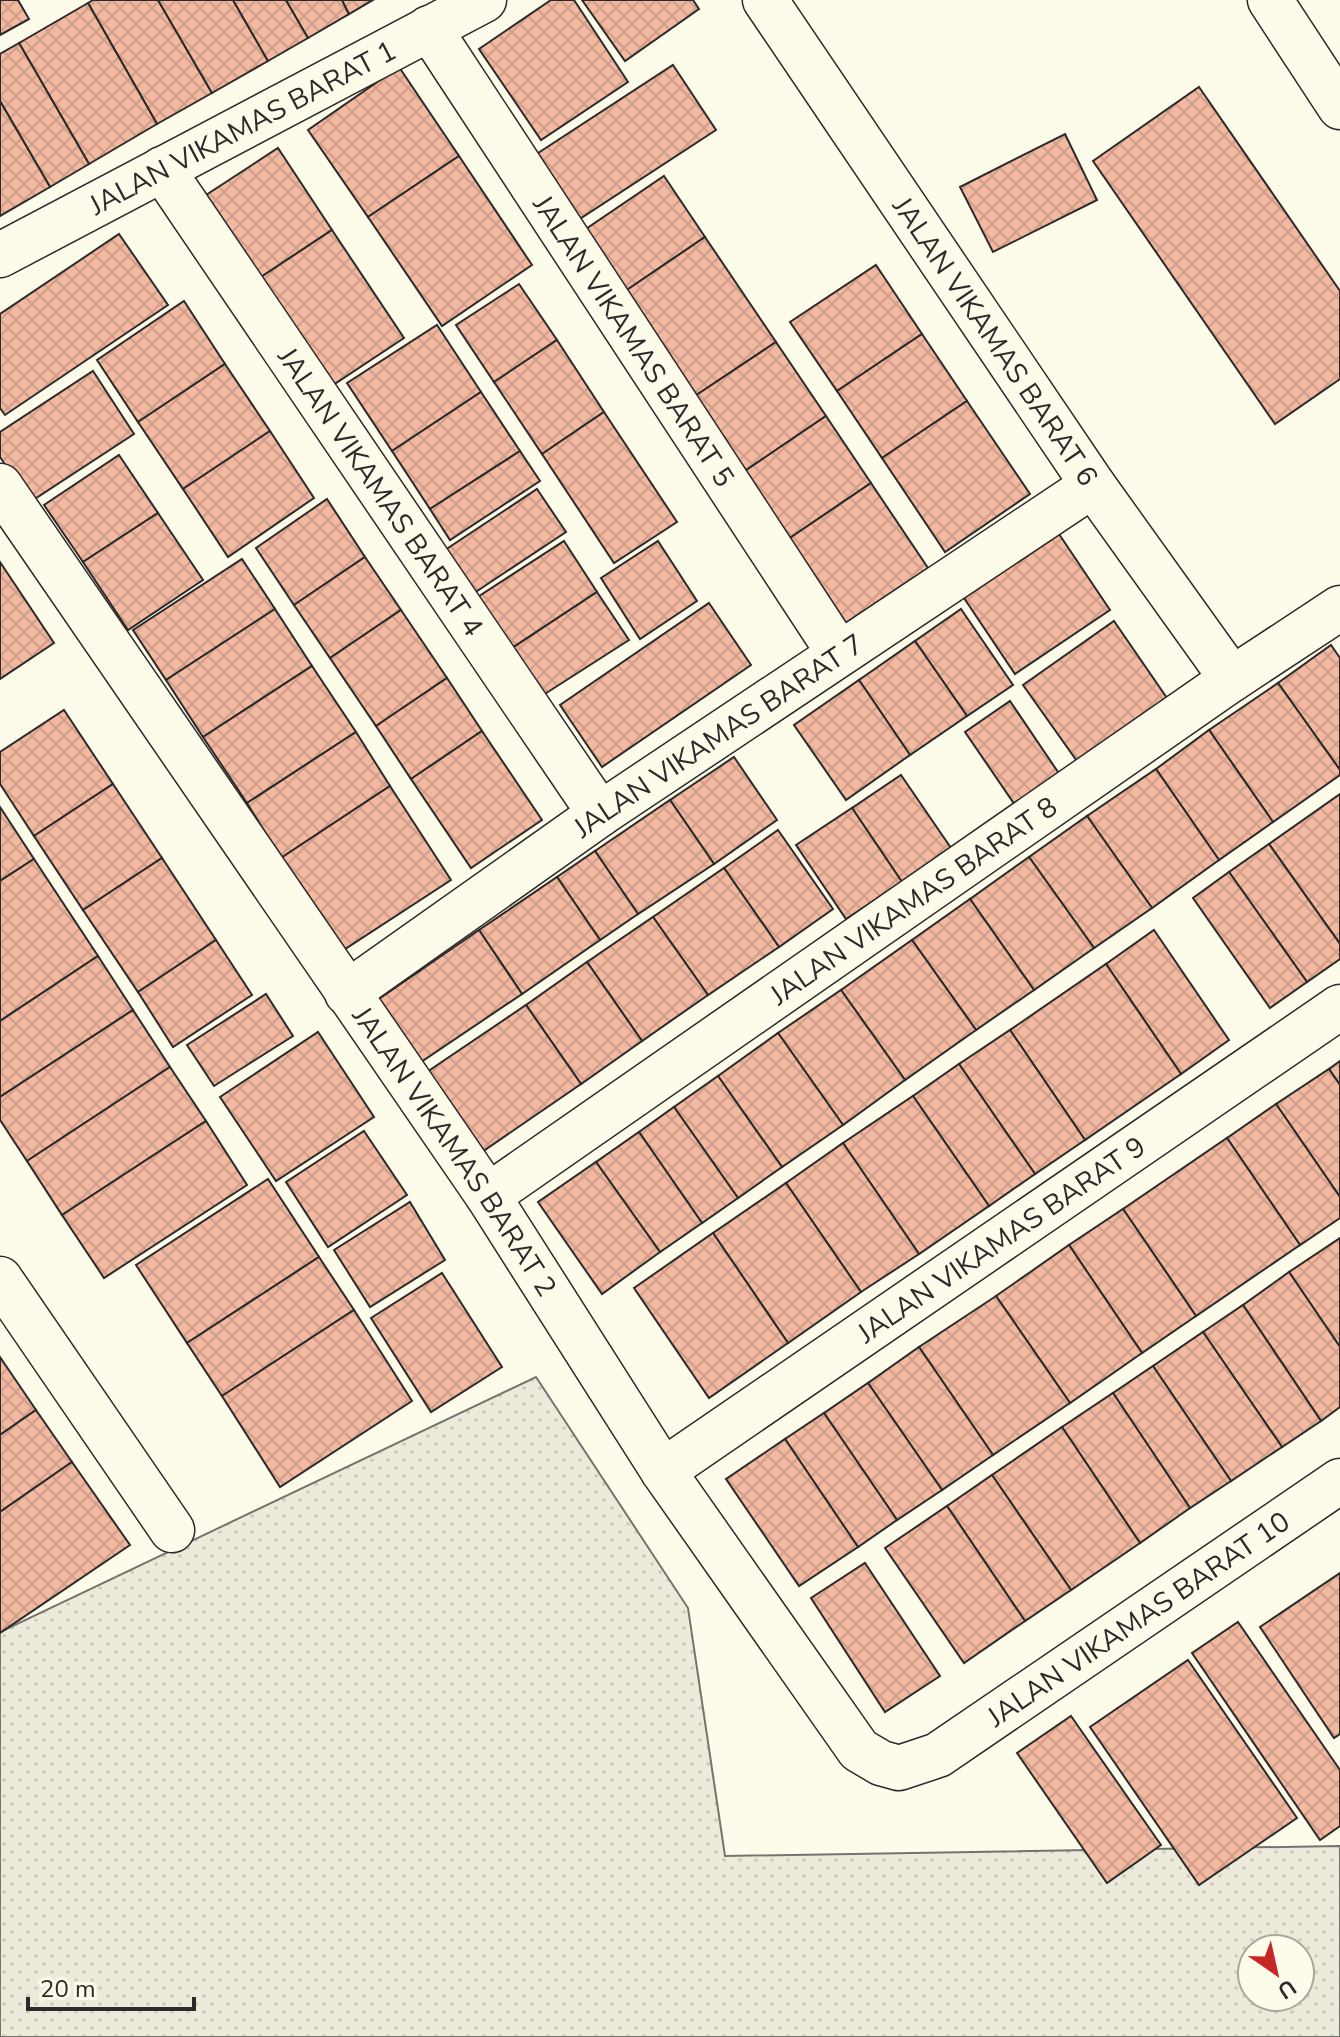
<svg xmlns="http://www.w3.org/2000/svg" width="1340" height="2037" font-family="'Nunito Sans',sans-serif">
	<style>
		.grass { fill: url(#grass-dots); stroke: #74746e; stroke-width: 2; fill-rule: evenodd }
		.building { fill: url(#building-cross-hatch); stroke: #2b2b2b; stroke-width: 2 }
		.lines { fill: none; stroke-linecap: round; stroke-linejoin: round }
		.street-casing { stroke: #2b2b2b; stroke-width: 47 }
		.street { stroke: #fdfbea; stroke-width: 44 }
		.labels { text-anchor: middle; stroke-width: 6; stroke-linejoin: round; paint-order: stroke }
		.street-label { font-size: 28px; fill: #2b2b2b; stroke: #fdfbea }
	</style>
	<defs>
		<pattern id="grass-dots" width="8" height="8" patternUnits="userSpaceOnUse" patternTransform="scale(2)"><rect width="8" height="8" fill="#ecebdb"/><path d="M2 2h.1M6 6h.1" fill="none" stroke="#cbcabc" stroke-width="1.8" stroke-linecap="round"/></pattern>
		<pattern id="building-cross-hatch" width="8" height="8" patternUnits="userSpaceOnUse" patternTransform="scale(2)"><rect width="8" height="8" fill="#f2b8a0"/><path d="M0 0l8 8M0 8l8-8" fill="none" stroke="#d09e8a"/></pattern>
	</defs>
	<rect width="100%" height="100%" fill="#fdfbea"/>
	<!-- grass -->
	<path class="grass" d="M536 1377 688 1608 725 1856 1340 1846V2037H0V1632ZM1252 1949H1300V1997H1252Z"/>
	<!-- building -->
	<g class="building">
		<polygon points="0,0 18,0 29,19 0,35"/>
		<polygon points="93,0 158,0 212,93 157,124 88,3"/>
		<polygon points="158,0 233,0 268,61 212,93"/>
		<polygon points="233,0 286,0 308,38 268,61"/>
		<polygon points="286,0 342,0 349,14 308,38"/>
		<polygon points="342,0 373,0 349,14"/>
		<polygon points="551,0 574,0 628,82 541,140 479,49"/>
		<polygon points="582,0 693,0 699,9 625,61"/>
		<polygon points="88,3 157,124 89,164 19,43"/>
		<polygon points="19,43 89,164 50,187 0,101 0,54"/>
		<polygon points="673,65 716,130 575,222 532,157"/>
		<polygon points="399,67 459,156 368,217 308,130"/>
		<polygon points="1199,87 1340,291 1340,379 1275,424 1093,161"/>
		<polygon points="0,101 50,187 0,216"/>
		<polygon points="1065,134 1097,200 993,252 960,187"/>
		<polygon points="278,148 332,230 258,279 203,197"/>
		<polygon points="459,156 532,265 442,326 368,217"/>
		<polygon points="664,176 705,237 618,296 577,235"/>
		<polygon points="332,230 404,338 330,387 258,279"/>
		<polygon points="119,234 168,305 5,415 0,408 0,314"/>
		<polygon points="705,237 776,342 689,400 618,296"/>
		<polygon points="876,265 922,334 837,391 790,322"/>
		<polygon points="519,284 557,340 494,382 456,325"/>
		<polygon points="184,301 225,364 138,422 97,360"/>
		<polygon points="437,325 481,392 392,451 347,383"/>
		<polygon points="922,334 967,401 882,458 837,391"/>
		<polygon points="557,340 604,412 542,454 494,382"/>
		<polygon points="776,342 826,416 739,475 689,400"/>
		<polygon points="225,364 270,431 183,489 138,422"/>
		<polygon points="93,371 134,434 30,502 0,457 0,432"/>
		<polygon points="481,392 520,451 430,509 392,451"/>
		<polygon points="967,401 1030,494 945,552 882,458"/>
		<polygon points="604,412 677,522 614,563 542,454"/>
		<polygon points="826,416 871,483 784,542 739,475"/>
		<polygon points="270,431 314,498 228,557 183,489"/>
		<polygon points="520,451 540,481 450,540 430,509"/>
		<polygon points="119,455 158,513 83,562 44,505"/>
		<polygon points="871,483 928,568 841,626 784,542"/>
		<polygon points="537,489 566,532 459,603 430,560"/>
		<polygon points="327,499 365,557 294,605 256,548"/>
		<polygon points="158,513 203,580 128,630 83,562"/>
		<polygon points="1059,534 1110,610 1015,674 964,598"/>
		<polygon points="564,541 597,592 506,652 473,600"/>
		<polygon points="658,541 697,601 640,639 601,578"/>
		<polygon points="365,557 401,610 330,658 294,605"/>
		<polygon points="242,559 275,609 166,680 133,630"/>
		<polygon points="0,562 54,643 0,679"/>
		<polygon points="597,592 629,640 537,699 506,652"/>
		<polygon points="709,603 751,665 602,767 560,705"/>
		<polygon points="275,609 312,666 203,737 166,680"/>
		<polygon points="961,609 1013,685 967,716 915,641"/>
		<polygon points="401,610 447,678 376,726 330,658"/>
		<polygon points="1114,621 1169,701 1079,764 1023,685"/>
		<polygon points="915,641 967,716 910,755 859,680"/>
		<polygon points="1331,645 1340,658 1340,770 1278,683"/>
		<polygon points="312,666 356,732 247,803 203,737"/>
		<polygon points="447,678 482,731 411,779 376,726"/>
		<polygon points="859,680 910,755 846,800 794,725"/>
		<polygon points="1278,683 1340,770 1340,775 1273,822 1209,730"/>
		<polygon points="1010,701 1060,775 1015,805 965,732"/>
		<polygon points="64,710 113,784 34,836 0,784 0,752"/>
		<polygon points="1209,730 1273,822 1219,860 1156,769"/>
		<polygon points="482,731 542,820 471,868 411,779"/>
		<polygon points="356,732 390,786 281,858 247,803"/>
		<polygon points="734,757 777,820 714,864 670,800"/>
		<polygon points="1156,769 1219,860 1152,908 1087,816"/>
		<polygon points="901,775 951,848 902,882 852,808"/>
		<polygon points="113,784 162,858 83,910 34,836"/>
		<polygon points="390,786 451,880 342,951 281,858"/>
		<polygon points="1340,794 1340,944 1269,844"/>
		<polygon points="670,800 714,864 638,914 595,851"/>
		<polygon points="0,807 34,859 0,881"/>
		<polygon points="852,808 902,882 846,919 796,845"/>
		<polygon points="1087,816 1152,908 1094,948 1029,857"/>
		<polygon points="778,830 833,909 779,947 724,868"/>
		<polygon points="1269,844 1340,944 1340,959 1307,982 1229,872"/>
		<polygon points="595,851 638,914 600,940 557,877"/>
		<polygon points="1029,857 1094,948 1034,990 970,899"/>
		<polygon points="162,858 216,940 138,992 83,910"/>
		<polygon points="34,859 98,956 0,1021 0,881"/>
		<polygon points="724,868 779,947 708,995 653,917"/>
		<polygon points="1229,872 1307,982 1270,1008 1193,898"/>
		<polygon points="557,877 600,940 522,994 479,930"/>
		<polygon points="970,899 1034,990 976,1030 912,940"/>
		<polygon points="653,917 708,995 642,1041 587,962"/>
		<polygon points="479,930 522,994 418,1064 376,1001"/>
		<polygon points="1154,930 1229,1040 1181,1074 1106,964"/>
		<polygon points="216,940 252,995 173,1047 138,992"/>
		<polygon points="912,940 976,1030 905,1080 841,990"/>
		<polygon points="98,956 133,1010 0,1097 0,1021"/>
		<polygon points="587,962 642,1041 581,1084 526,1005"/>
		<polygon points="1106,964 1181,1074 1085,1140 1010,1030"/>
		<polygon points="841,990 905,1080 843,1125 778,1033"/>
		<polygon points="266,994 293,1036 214,1086 187,1045"/>
		<polygon points="526,1005 581,1084 479,1154 424,1074"/>
		<polygon points="133,1010 170,1067 27,1161 0,1120 0,1097"/>
		<polygon points="1010,1030 1085,1140 1035,1174 959,1064"/>
		<polygon points="318,1032 374,1117 276,1181 220,1097"/>
		<polygon points="778,1033 843,1125 782,1167 718,1076"/>
		<polygon points="1340,1061 1340,1085 1329,1069"/>
		<polygon points="959,1064 1035,1174 989,1206 913,1096"/>
		<polygon points="170,1067 206,1121 62,1215 27,1161"/>
		<polygon points="1329,1069 1340,1085 1340,1197 1276,1104"/>
		<polygon points="718,1076 782,1167 738,1198 674,1107"/>
		<polygon points="913,1096 989,1206 919,1254 843,1143"/>
		<polygon points="1276,1104 1340,1197 1340,1218 1300,1245 1227,1138"/>
		<polygon points="674,1107 738,1198 702,1223 639,1132"/>
		<polygon points="206,1121 247,1185 104,1278 62,1215"/>
		<polygon points="364,1131 407,1195 328,1247 286,1182"/>
		<polygon points="639,1132 702,1223 660,1252 596,1162"/>
		<polygon points="1227,1138 1300,1245 1196,1316 1123,1209"/>
		<polygon points="843,1143 919,1254 861,1292 786,1183"/>
		<polygon points="596,1162 660,1252 602,1294 538,1202"/>
		<polygon points="268,1179 319,1257 187,1343 136,1265"/>
		<polygon points="786,1183 861,1292 788,1343 713,1233"/>
		<polygon points="410,1202 445,1260 370,1307 334,1250"/>
		<polygon points="1123,1209 1196,1316 1142,1353 1069,1245"/>
		<polygon points="713,1233 788,1343 709,1398 634,1288"/>
		<polygon points="1340,1238 1340,1347 1289,1272"/>
		<polygon points="1069,1245 1142,1353 1070,1403 996,1296"/>
		<polygon points="319,1257 354,1310 222,1396 187,1343"/>
		<polygon points="1289,1272 1340,1347 1340,1407 1321,1421 1243,1305"/>
		<polygon points="442,1273 502,1367 431,1412 371,1318"/>
		<polygon points="996,1296 1070,1403 993,1455 919,1347"/>
		<polygon points="1243,1305 1321,1421 1282,1447 1203,1332"/>
		<polygon points="354,1310 412,1401 280,1487 222,1396"/>
		<polygon points="1203,1332 1282,1447 1231,1481 1153,1366"/>
		<polygon points="919,1347 993,1455 942,1490 868,1383"/>
		<polygon points="0,1357 36,1410 0,1435"/>
		<polygon points="1153,1366 1231,1481 1190,1508 1113,1393"/>
		<polygon points="868,1383 942,1490 897,1520 824,1413"/>
		<polygon points="1113,1393 1190,1508 1140,1543 1062,1427"/>
		<polygon points="36,1410 72,1462 0,1512 0,1435"/>
		<polygon points="824,1413 897,1520 858,1547 785,1439"/>
		<polygon points="1062,1427 1140,1543 1071,1590 992,1475"/>
		<polygon points="785,1439 858,1547 799,1586 726,1479"/>
		<polygon points="72,1462 130,1545 0,1633 0,1512"/>
		<polygon points="992,1475 1071,1590 1025,1621 947,1506"/>
		<polygon points="947,1506 1025,1621 964,1663 885,1548"/>
		<polygon points="865,1563 940,1676 885,1712 811,1598"/>
		<polygon points="1340,1573 1340,1734 1334,1738 1260,1627"/>
		<polygon points="1238,1622 1340,1770 1340,1826 1320,1840 1192,1653"/>
		<polygon points="1188,1660 1297,1818 1199,1885 1090,1727"/>
		<polygon points="1071,1716 1161,1845 1107,1883 1017,1753"/>
	</g>
	<g class="lines">
		<!-- street casing -->
		<g class="street-casing">
			<g id="street">
				<path id="s1" d="M765 0 1093 485 1232 679"/>
				<polyline points="1270,0 1340,107"/>
				<path id="s2" d="M429 28 839 653"/>
				<path id="s3" d="M162 169 600 814"/>
				<path id="s4" d="M0 255 484 0"/>
				<path id="s5" d="M0 486 488 1196 663 1471 859 1750 881 1763 899 1768 938 1755 1340 1481"/>
				<path id="s6" d="M347 993 600 814 1093 485"/>
				<path id="s7" d="M488 1196 1232 679 1340 608"/>
				<polyline points="0,1279 172,1530"/>
				<path id="s8" d="M663 1471 1340 1007"/>
			</g>
		</g>
		<!-- street -->
		<use href="#street" class="street"/>
	</g>
	<g class="labels">
		<!-- street labels -->
		<g class="street-label">
			<text dy="10" stroke="none"><textPath href="#s4" startOffset="274">JALAN VIKAMAS BARAT 1</textPath></text>
			<text dy="10" stroke="none"><textPath href="#s2" startOffset="374">JALAN VIKAMAS BARAT 5</textPath></text>
			<text dy="10" stroke="none"><textPath href="#s1" startOffset="412">JALAN VIKAMAS BARAT 6</textPath></text>
			<text dy="10" stroke="none"><textPath href="#s3" startOffset="390">JALAN VIKAMAS BARAT 4</textPath></text>
			<text dy="10" stroke="none"><textPath href="#s6" startOffset="452">JALAN VIKAMAS BARAT 7</textPath></text>
			<text dy="10" stroke="none"><textPath href="#s7" startOffset="518">JALAN VIKAMAS BARAT 8</textPath></text>
			<text dy="10" stroke="none"><textPath href="#s5" startOffset="806">JALAN VIKAMAS BARAT 2</textPath></text>
			<text dy="10" stroke="none"><textPath href="#s8" startOffset="410">JALAN VIKAMAS BARAT 9</textPath></text>
			<text dy="10" stroke="none"><textPath href="#s5" startOffset="1856">JALAN VIKAMAS BARAT 10</textPath></text>
		</g>
	</g>
	<!-- north arrow -->
	<g transform="translate(1276 1973) rotate(146)"><circle r="38" fill="#fdfbea" stroke="#a9a89e" stroke-width="2"/>
	<path d="M0-6L14 30L0 20L-14 30Z" fill="#c62828"/>
	<text y="-12" font-size="22" font-weight="bold" text-anchor="middle" fill="#2b2b2b">U</text>
	</g>
	<!-- scale -->
	<path d="M28 1997v12h166v-12" fill="none" stroke="#2b2b2b" stroke-width="4"/>
	<text x="40" y="1997" font-size="24" fill="#2b2b2b" stroke="#fdfbea" stroke-width="6" paint-order="stroke">20 m</text>
</svg>
